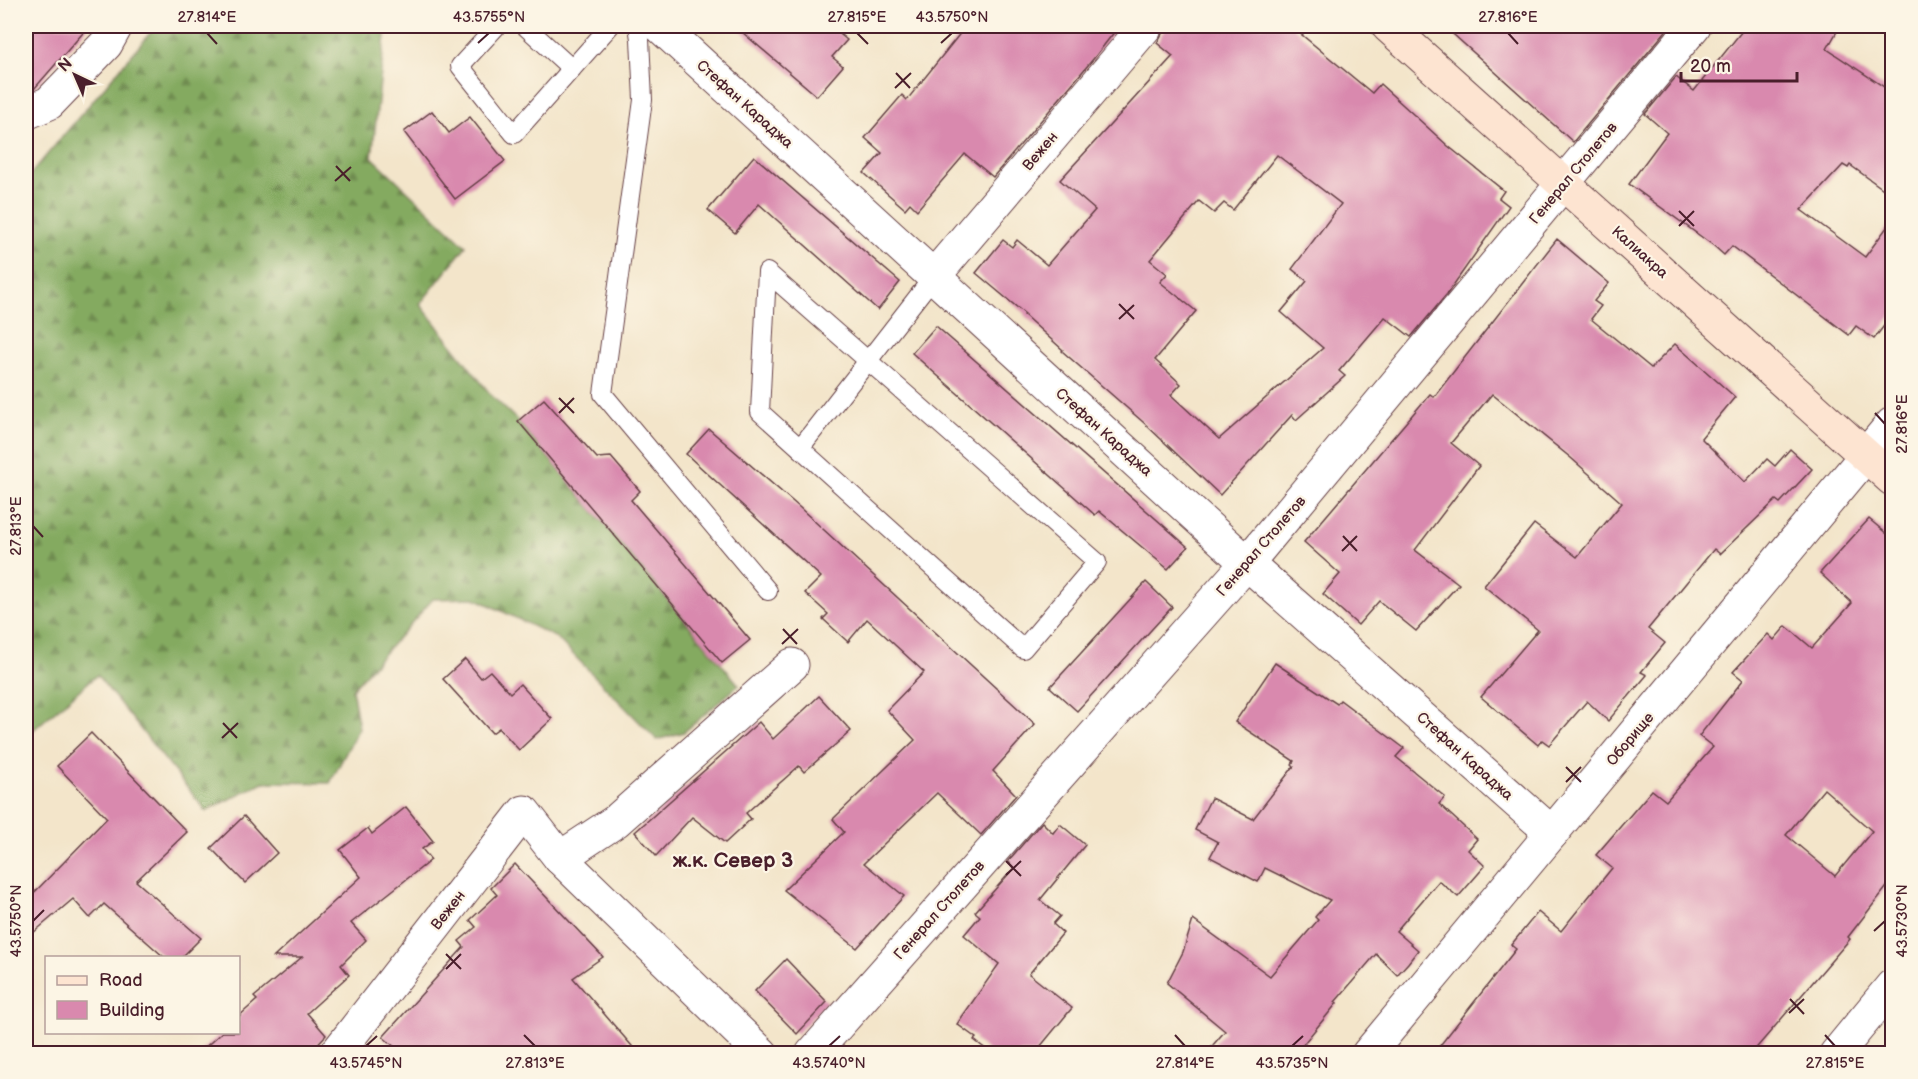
<svg xmlns="http://www.w3.org/2000/svg" width="1918" height="1079" font-family="'Balsamiq Sans',sans-serif">
	<style>
		.forest { fill: url(#forest-firs); stroke: #676446; stroke-width: 1.5 }
		.building { fill: #d989ae; fill-rule: evenodd }
		.lines { fill: none; stroke-linecap: round; stroke-linejoin: round }
		.lane-casing { stroke: #633d43; stroke-width: 20 }
		.street-casing { stroke: #633d43; stroke-width: 35 }
		.secondary-casing { stroke: #633d43; stroke-width: 35 }
		.lane { stroke: #fff; stroke-width: 18 }
		.street { stroke: #fff; stroke-width: 33 }
		.secondary { stroke: #fde4d1; stroke-width: 33 }
		.ticks { fill: none; stroke: #4a1f2b; stroke-width: 2 }
		.labels { text-anchor: middle; stroke-width: 4.5; stroke-linejoin: round; paint-order: stroke }
		.street-label { font-size: 15px; fill: #4a1f2b; stroke: #fcf5e5 }
		.district-label { font-size: 21px; font-weight: bold; fill: #4a1f2b; stroke: #fcf5e5 }
		.neatline { fill: none; stroke: #4a1f2b; stroke-width: 2 }
		.ticks-label { font-size: 15px; text-anchor: middle; fill: #4a1f2b }
	</style>
	<defs>
		<pattern id="forest-firs" width="22" height="20" patternUnits="userSpaceOnUse" patternTransform="scale(1.5)"><rect width="22" height="20" fill="#84aa60"/><path d="M5 1l3.5 6h-7zM16 11l3.5 6h-7z" fill="#6e8a4f"/></pattern>
	</defs>
	<rect width="100%" height="100%" fill="#fcf5e5"/>
	<filter id="ink" filterUnits="userSpaceOnUse"><feTurbulence type="fractalNoise" baseFrequency=".0167" numOctaves="2"/><feDisplacementMap in="SourceGraphic" scale="12" xChannelSelector="R" yChannelSelector="G"/><feConvolveMatrix kernelMatrix="1 2 1 2 8 2 1 2 1" color-interpolation-filters="sRGB"/></filter>
	<filter id="wash" filterUnits="userSpaceOnUse"><feTurbulence type="fractalNoise" baseFrequency=".008" numOctaves="4" result="noise"/><feDisplacementMap in="SourceGraphic" scale="24" xChannelSelector="R" yChannelSelector="G"/><feGaussianBlur stdDeviation="1.35" result="paint"/><feColorMatrix in="noise" values="0 0 0 0 0 0 0 0 0 0 0 0 0 0 0 0 0 1.4 0 .05"/><feComposite in="paint" operator="in"/></filter>
	<g filter="url(#wash)">
		<rect width="100%" height="100%" fill="#f3e5ca"/>
		<!-- forest -->
		<polygon class="forest" points="156,26 386,26 372,157 466,246 420,304 491,395 518,421 739,685 684,732 657,740 557,638 475,598 433,599 352,689 359,728 330,783 263,782 206,811 97,675 26,736 26,173 29,176"/>
		<g id="blocks">
			<!-- building -->
			<g class="building">
				<polygon points="26,26 89,26 34,89 26,93"/>
				<polygon points="735,26 830,26 847,40 832,57 843,66 817,96"/>
				<polygon points="966,26 1119,26 1094,58 993,177 965,154 917,210 910,203 905,209 864,173 882,153 865,138 902,95 907,100"/>
				<path d="M1164 26H1291L1372 93 1380 84 1448 146 1504 191 1499 198 1509 206 1447 294 1411 337 1385 317 1339 371 1345 376 1296 420 1292 415 1220 495 1143 422 1062 351 1063 350 1024 315 1025 314 976 273 1003 240 1012 247 1017 240 1047 265 1095 210 1060 180 1173 56 1157 43 1164 30ZM1277 155 1341 204 1292 269 1307 281 1281 312 1323 348 1219 439 1171 395 1181 384 1155 360 1196 311 1160 282 1167 274 1150 260 1199 201 1214 213 1224 203 1233 210Z"/>
				<polygon points="1444,26 1670,26 1573,142"/>
				<polygon points="1746,26 1840,26 1827,49 1893,93 1893,196 1850,165 1848,168 1843,165 1801,210 1865,257 1893,219 1893,314 1874,339 1856,326 1849,335 1732,246 1724,255 1714,246 1629,184 1667,133 1645,114 1676,77 1694,91"/>
				<polygon points="432,111 449,133 470,117 505,161 455,199 404,132"/>
				<polygon points="754,156 900,282 878,310 759,204 735,233 708,210"/>
				<polygon points="1557,239 1609,283 1594,301 1601,306 1591,319 1651,368 1675,344 1735,397 1701,438 1745,482 1767,459 1775,466 1790,449 1812,469 1780,503 1776,500 1720,554 1714,549 1648,629 1665,643 1641,672 1647,675 1608,721 1587,701 1549,745 1542,740 1538,745 1481,697 1538,630 1484,586 1534,524 1577,557 1622,503 1571,458 1492,394 1451,443 1479,466 1415,550 1459,584 1416,631 1379,601 1358,625 1323,594 1340,574 1304,542 1430,394 1434,397"/>
				<polygon points="936,326 1188,547 1168,569 1099,511 1095,515 912,353"/>
				<polygon points="544,399 597,458 611,457 640,491 631,500 750,640 722,663 518,421"/>
				<polygon points="709,429 799,507 1035,724 993,771 1016,795 981,835 937,793 864,863 904,896 857,948 784,890 844,832 833,819 915,740 887,710 924,672 867,619 848,642 823,619 828,614 805,593 821,577 686,454"/>
				<path d="M1869 519 1893 539V879L1848 937 1850 939 1752 1053H1434L1516 949 1511 945 1538 912 1561 931 1612 868 1596 855 1652 790 1666 801 1713 747 1699 736 1743 680 1733 672 1768 634 1774 640 1786 626 1812 648 1852 603 1820 573ZM1824 789 1872 831 1835 876 1786 835Z"/>
				<polygon points="1146,582 1172,607 1077,711 1050,687"/>
				<polygon points="465,659 481,678 490,671 510,693 520,684 552,719 519,750 499,728 492,733 443,679"/>
				<polygon points="1275,663 1337,704 1340,700 1404,748 1396,757 1445,797 1439,804 1477,839 1468,850 1485,866 1458,897 1439,881 1396,931 1418,950 1408,963 1397,975 1376,954 1335,1002 1337,1003 1296,1053 1206,1053 1225,1031 1167,983 1183,952 1193,920 1270,976 1318,920 1315,917 1330,900 1265,868 1258,882 1210,857 1218,842 1195,830 1211,798 1253,819 1294,766 1292,764 1294,761 1235,722"/>
				<polygon points="819,696 851,731 804,772 799,766 746,813 751,819 725,843 692,817 656,856 635,832 759,722 773,739"/>
				<polygon points="91,733 187,832 136,881 201,938 182,957 164,957 104,904 90,918 73,899 26,939 26,901 107,818 57,766"/>
				<polygon points="406,807 433,841 422,849 431,860 351,923 366,940 341,965 349,975 307,1013 326,1035 309,1053 199,1053 222,1032 238,1032 238,1017 257,1000 254,997 302,957 274,957 361,877 340,850 368,828 372,834"/>
				<polygon points="244,816 277,853 245,883 211,848"/>
				<polygon points="1042,822 1053,833 1060,824 1085,845 1040,900 1060,916 1053,924 1063,933 1029,974 1072,1008 1035,1053 991,1053 974,1040 976,1038 957,1024 999,964 964,935 980,916 975,912 1014,868 1008,861"/>
				<polygon points="515,864 603,957 573,978 638,1053 402,1053 383,1037 464,947 459,941 476,927 470,920 497,895 491,888"/>
				<polygon points="786,959 827,1002 797,1034 755,991"/>
			</g>
		</g>
	</g>
	<g filter="url(#ink)">
		<use href="#blocks" fill-opacity="0" stroke="#633d43" stroke-width="1.5"/>
		<g class="lines">
			<!-- lane casing -->
			<g class="lane-casing">
				<g id="lane">
					<polyline points="497,26 460,66 514,134 610,26"/>
					<polyline points="525,26 572,69"/>
					<polyline points="638,26 640,39 643,100 603,394 768,591"/>
					<polygon points="767,272 1097,562 1023,649 760,412"/>
					<polyline points="800,448 934,276"/>
				</g>
			</g>
			<!-- street casing -->
			<g class="street-casing">
				<g id="street">
					<polyline points="660,26 1247,563 1552,833"/>
					<polyline points="26,113 49,103 106,44 116,26"/>
					<polyline points="934,276 1146,26"/>
					<polyline points="560,858 616,821 792,665"/>
					<polyline points="336,1054 524,812 560,858 762,1054"/>
					<polyline points="812,1054 1247,563 1694,26"/>
					<polyline points="1368,1054 1892,424"/>
					<polyline points="1836,1054 1892,986"/>
				</g>
			</g>
			<!-- secondary casing -->
			<g class="secondary-casing">
				<polyline id="secondary" points="1388,26 1892,479"/>
			</g>
			<!-- lane -->
			<use href="#lane" class="lane"/>
			<!-- street -->
			<use href="#street" class="street"/>
			<!-- secondary -->
			<use href="#secondary" class="secondary"/>
		</g>
	</g>
	<!-- ticks -->
	<path class="ticks" d="M207 33 217 44M857 33 868 44M1508 33 1518 44M478 43 489 33M941 43 952 33M896 73 910 88M895 88 911 73M336 166 350 181M335 181 351 167M1679 211 1694 226M1679 226 1694 211M1119 304 1134 319M1119 319 1134 305M559 398 574 413M559 413 574 398M1875 413 1885 424M33 526 43 537M1343 536 1357 551M1342 551 1357 536M783 629 797 644M782 644 798 629M223 723 237 738M222 738 238 723M1566 767 1581 782M1566 782 1581 767M1006 861 1021 876M1006 875 1021 861M33 921 44 910M1874 931 1885 921M446 954 461 969M446 969 461 954M1790 999 1804 1014M1789 1013 1804 999M524 1035 535 1046M1175 1035 1185 1046M1825 1035 1835 1046M366 1046 377 1036M829 1046 840 1036M1292 1046 1303 1036"/>
	<g class="labels">
		<!-- street labels -->
		<g class="street-label">
			<text transform="translate(745 104) rotate(42)" y="5">Стефан Караджа</text>
			<text transform="translate(1040 151) rotate(-50)" y="5">Вежен</text>
			<text transform="translate(1573 173) rotate(-50)" y="5">Генерал Столетов</text>
			<text transform="translate(1640 252) rotate(42)" y="5">Калиакра</text>
			<text transform="translate(1104 432) rotate(42)" y="5">Стефан Караджа</text>
			<text transform="translate(1261 546) rotate(-49)" y="5">Генерал Столетов</text>
			<text transform="translate(1630 739) rotate(-50)" y="5">Оборище</text>
			<text transform="translate(1465 756) rotate(42)" y="5">Стефан Караджа</text>
			<text transform="translate(448 910) rotate(-52)" y="5">Вежен</text>
			<text transform="translate(939 910) rotate(-48)" y="5">Генерал Столетов</text>
		</g>
		<!-- district labels -->
		<g class="district-label">
			<text x="733" y="867">ж.к. Север 3</text>
		</g>
	</g>
	<!-- margin -->
	<rect width="1918" height="1079" fill="none" stroke="#fcf5e5" stroke-width="66"/>
	<!-- legend -->
	<rect x="45" y="956" width="195" height="78" fill="#fcf5e5" stroke="#b59f9b" stroke-width="1.5"/>
	<rect x="57" y="976" width="30" height="9" fill="#fde4d1" stroke="#b59f9b" stroke-width="1.5"/>
	<text x="99" y="986" font-size="18" fill="#4a1f2b">Road</text>
	<rect x="57" y="1001" width="30" height="18" fill="#d989ae" stroke="#b59f9b" stroke-width="1.5"/>
	<text x="99" y="1016" font-size="18" fill="#4a1f2b">Building</text>
	<!-- north arrow -->
	<g transform="translate(75 75) rotate(316)" stroke="#fcf5e5" stroke-width="4.5" paint-order="stroke">
	<path d="M0-4.5L10 22L0 15L-10 22Z" fill="#4a1f2b"/>
	<text y="-9" font-size="16" font-weight="bold" text-anchor="middle" fill="#4a1f2b">N</text>
	</g>
	<!-- scale -->
	<path d="M1681 72v9h116v-9" fill="none" stroke="#4a1f2b" stroke-width="3"/>
	<text x="1690" y="72" font-size="18" fill="#4a1f2b" stroke="#fcf5e5" stroke-width="4.5" paint-order="stroke">20 m</text>
	<rect x="33" y="33" width="1852" height="1013" class="neatline"/>
	<g class="ticks-label">
		<text x="207" y="22">27.814°E</text>
		<text x="489" y="22">43.5755°N</text>
		<text x="857" y="22">27.815°E</text>
		<text x="952" y="22">43.5750°N</text>
		<text x="1508" y="22">27.816°E</text>
		<text transform="translate(1902 424) rotate(-90)" y="5">27.816°E</text>
		<text transform="translate(16 526) rotate(-90)" y="5">27.813°E</text>
		<text transform="translate(16 921) rotate(-90)" y="5">43.5750°N</text>
		<text transform="translate(1902 921) rotate(-90)" y="5">43.5730°N</text>
		<text x="366" y="1068">43.5745°N</text>
		<text x="535" y="1068">27.813°E</text>
		<text x="829" y="1068">43.5740°N</text>
		<text x="1185" y="1068">27.814°E</text>
		<text x="1292" y="1068">43.5735°N</text>
		<text x="1835" y="1068">27.815°E</text>
	</g>
</svg>
